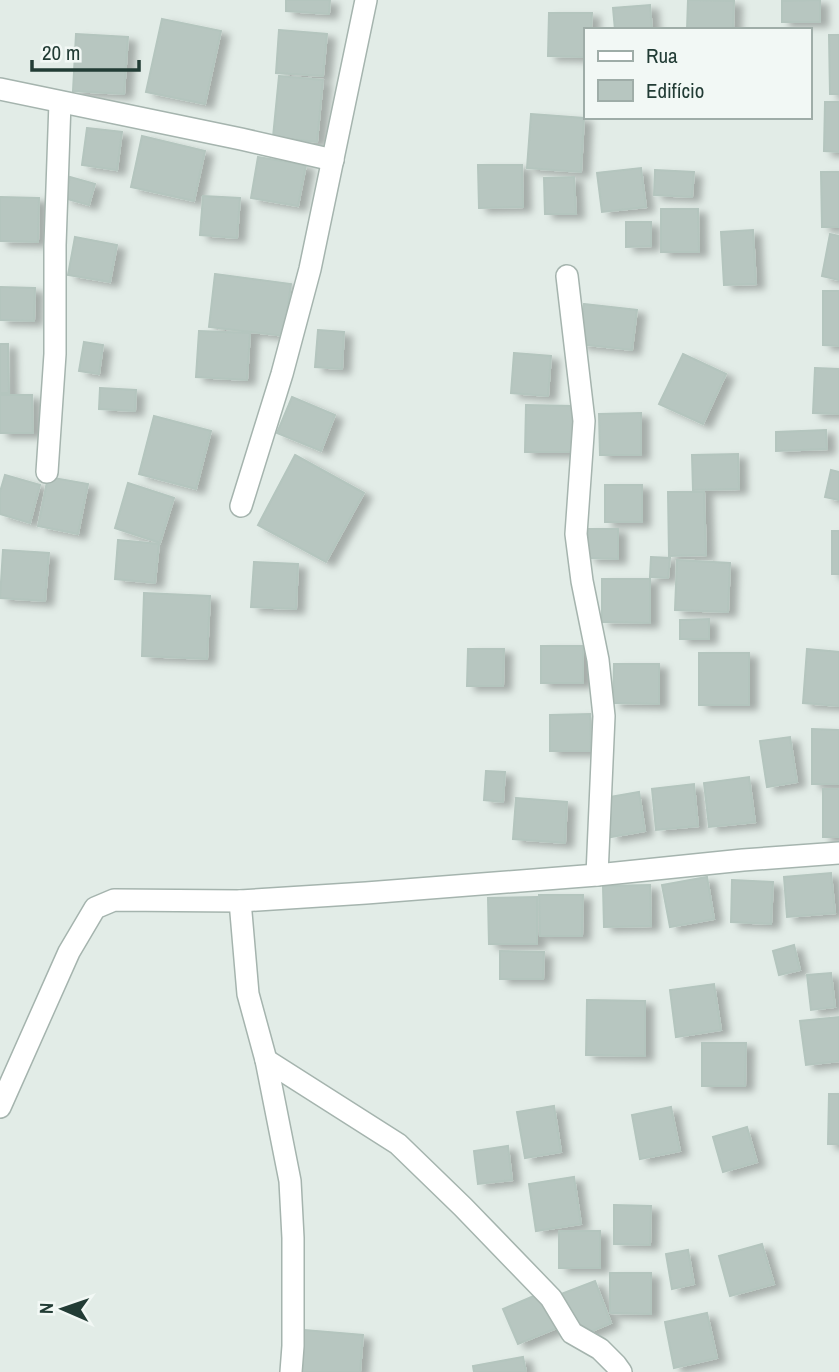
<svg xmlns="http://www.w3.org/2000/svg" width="839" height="1372" font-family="'Archivo Narrow',sans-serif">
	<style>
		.building { fill: #b7c6c0; stroke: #b4c5be; stroke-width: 2; filter: url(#shadow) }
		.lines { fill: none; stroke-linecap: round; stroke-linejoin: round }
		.street-casing { stroke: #a5b4ae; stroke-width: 24 }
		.street { stroke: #fff; stroke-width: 21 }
	</style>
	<defs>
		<filter id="shadow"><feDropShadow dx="8" dy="4.5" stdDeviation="3.5" flood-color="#0004"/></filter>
	</defs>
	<rect width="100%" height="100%" fill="#e2ece7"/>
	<!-- building -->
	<g class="building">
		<polygon points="286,0 330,0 329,14 286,11"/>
		<polygon points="688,0 734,1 733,30 687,30"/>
		<polygon points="820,0 820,22 782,22 782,1"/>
		<polygon points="650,5 652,30 615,30 613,8"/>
		<polygon points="549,13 592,13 591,30 585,30 585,57 548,56"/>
		<polygon points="162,19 221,31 205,104 146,92"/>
		<polygon points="279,30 327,34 323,76 276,73"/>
		<polygon points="76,34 128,37 124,94 73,91"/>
		<polygon points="829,35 839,35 839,94 830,94"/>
		<polygon points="279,76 323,80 317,142 273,137"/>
		<polygon points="825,102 839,102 839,152 824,151"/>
		<polygon points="531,114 584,118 581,172 527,168"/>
		<polygon points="87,128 122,132 117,170 82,165"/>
		<polygon points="142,136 205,151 194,201 131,187"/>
		<polygon points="258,157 306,165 298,206 251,198"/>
		<polygon points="478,165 522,165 523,207 479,208"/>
		<polygon points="641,168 646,207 602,212 597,173"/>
		<polygon points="655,170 694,172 692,197 654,195"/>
		<polygon points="821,172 839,172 839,227 822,227"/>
		<polygon points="70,177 95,184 89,205 64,198"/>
		<polygon points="574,177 576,214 545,214 544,178"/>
		<polygon points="203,196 240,198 237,238 200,235"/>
		<polygon points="0,197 39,198 38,242 0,241"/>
		<polygon points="661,209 698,209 699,252 661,252"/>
		<polygon points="626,222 651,222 651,246 626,247"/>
		<polygon points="753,230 756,284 724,285 721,232"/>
		<polygon points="830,234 839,236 839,280 822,276"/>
		<polygon points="75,237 117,245 110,282 68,275"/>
		<polygon points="215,274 291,284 284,336 209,327"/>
		<polygon points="0,287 35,288 34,321 0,320"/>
		<polygon points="823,291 839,291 839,346 823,345"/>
		<polygon points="584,304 637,310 632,350 579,344"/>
		<polygon points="318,330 344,332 342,369 315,367"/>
		<polygon points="199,331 250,333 247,380 196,377"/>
		<polygon points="84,342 103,345 99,374 79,371"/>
		<polygon points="0,344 8,344 9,393 0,393"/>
		<polygon points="514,353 551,356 548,396 511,393"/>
		<polygon points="683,354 726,374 703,424 659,404"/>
		<polygon points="815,368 839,369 839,414 813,413"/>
		<polygon points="100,388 136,390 135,411 99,409"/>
		<polygon points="0,395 32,395 33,433 0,433"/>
		<polygon points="292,397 335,415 321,451 277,433"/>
		<polygon points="526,405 574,406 573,452 525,452"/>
		<polygon points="641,413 641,455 600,455 599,414"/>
		<polygon points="154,416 211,431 196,489 139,474"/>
		<polygon points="826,430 827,449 776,451 776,432"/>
		<polygon points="738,454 739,489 693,490 692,455"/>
		<polygon points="295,455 364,493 326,562 258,525"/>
		<polygon points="831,470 839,472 839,500 825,497"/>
		<polygon points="5,475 40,485 30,523 0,514 0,492"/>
		<polygon points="48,477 88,484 78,534 38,526"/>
		<polygon points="128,483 174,498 160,543 115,528"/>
		<rect x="605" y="485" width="37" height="37"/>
		<polygon points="668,492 704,492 706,555 669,556"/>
		<polygon points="588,529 618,529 618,559 588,558"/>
		<rect x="832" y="531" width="7" height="43"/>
		<polygon points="118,540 159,544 155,583 115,579"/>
		<polygon points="3,550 49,553 45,601 0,598"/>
		<polygon points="651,557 670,558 668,578 650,577"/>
		<polygon points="677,560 730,563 728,612 675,610"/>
		<polygon points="254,562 298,564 296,609 251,607"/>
		<polygon points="602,579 650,579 650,623 602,622"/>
		<polygon points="144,593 210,596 207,659 142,656"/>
		<polygon points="709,619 709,639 680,639 680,620"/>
		<rect x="541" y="646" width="42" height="37"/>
		<polygon points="468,649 504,649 503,686 467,686"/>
		<polygon points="807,649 839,652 839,706 803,703"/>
		<rect x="699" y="653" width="50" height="52"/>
		<polygon points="614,664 659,664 659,704 613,703"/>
		<polygon points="590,714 591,751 550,751 550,715"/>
		<polygon points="812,729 839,730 839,784 812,784"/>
		<polygon points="790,737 797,782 767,787 760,741"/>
		<polygon points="486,771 505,772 503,802 484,800"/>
		<polygon points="749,777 755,822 709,827 704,783"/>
		<polygon points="694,784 698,826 656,830 652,789"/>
		<rect x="823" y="789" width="16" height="48"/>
		<polygon points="639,792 645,831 611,837 604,798"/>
		<polygon points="516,798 567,802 565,843 513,839"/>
		<polygon points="831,873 835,913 787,917 784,877"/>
		<polygon points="707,877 714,919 670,927 662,885"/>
		<polygon points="732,880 773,882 771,924 731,922"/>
		<polygon points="650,885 651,926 604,927 603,886"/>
		<polygon points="539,895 583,895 582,936 540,936"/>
		<polygon points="537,897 537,944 489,944 488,898"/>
		<polygon points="794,945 800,970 779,975 773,951"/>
		<polygon points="500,951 544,952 543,979 500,979"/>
		<polygon points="831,973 835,1007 811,1010 807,975"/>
		<polygon points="714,984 721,1030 676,1037 670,990"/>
		<polygon points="587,1000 645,1001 645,1056 586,1055"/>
		<polygon points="839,1017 839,1061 806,1065 800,1021"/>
		<polygon points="702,1043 746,1043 745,1086 702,1086"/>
		<polygon points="829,1094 839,1094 839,1144 828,1144"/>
		<polygon points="554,1106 561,1152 525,1158 517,1112"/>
		<polygon points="671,1107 680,1151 640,1159 632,1115"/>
		<polygon points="747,1127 757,1162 723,1172 713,1137"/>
		<polygon points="508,1146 512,1180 478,1184 474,1151"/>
		<polygon points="574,1177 581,1224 536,1231 529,1184"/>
		<polygon points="614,1205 651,1206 650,1245 614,1244"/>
		<rect x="559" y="1231" width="41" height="37"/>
		<polygon points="762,1244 774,1284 730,1296 719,1256"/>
		<polygon points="688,1250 694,1284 672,1289 666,1254"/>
		<polygon points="610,1273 651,1273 651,1314 610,1313"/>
		<polygon points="595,1281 611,1323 578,1337 561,1294"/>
		<polygon points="543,1292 557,1328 518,1344 503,1309"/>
		<polygon points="707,1313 717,1358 674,1368 665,1322"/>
		<polygon points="304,1330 363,1335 360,1372 301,1372"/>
		<polygon points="523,1357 526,1372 474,1372 473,1366"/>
	</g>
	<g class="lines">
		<!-- street casing -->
		<g class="street-casing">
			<g id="street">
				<polyline points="0,89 241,139 333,160"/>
				<polyline points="567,276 584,421 576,534 582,581 598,660 604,716 597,875"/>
				<polyline points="47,472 55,354 55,245 60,102"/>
				<polyline points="241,506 282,374 310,269 366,0"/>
				<polyline points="240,901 248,994 266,1060 290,1181 293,1238 293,1346 291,1372"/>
				<polyline points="266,1060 398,1144 463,1207 551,1298 572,1333 600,1349 616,1365 621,1372"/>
				<polyline points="0,1107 69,952 95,908 114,900 240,901 366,893 597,875 743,860 839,853"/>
			</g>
		</g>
		<!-- street -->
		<use href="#street" class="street"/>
	</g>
	<!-- legend -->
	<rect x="584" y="28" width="228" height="91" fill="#f2f8f5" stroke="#9fada8" stroke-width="2"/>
	<rect x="598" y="51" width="35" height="10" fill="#ffffff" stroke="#9fada8" stroke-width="2"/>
	<text x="646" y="63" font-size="21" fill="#223c35">Rua</text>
	<rect x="598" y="80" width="35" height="21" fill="#b7c6c0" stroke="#9fada8" stroke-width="2"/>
	<text x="646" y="98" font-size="21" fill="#223c35">Edifício</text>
	<!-- north arrow -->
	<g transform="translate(63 1309) rotate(272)" stroke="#f2f8f5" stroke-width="5" paint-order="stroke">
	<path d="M0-5L12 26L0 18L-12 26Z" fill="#223c35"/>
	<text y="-10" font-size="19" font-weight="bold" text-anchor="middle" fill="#223c35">N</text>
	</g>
	<!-- scale -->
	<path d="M32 60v10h107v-10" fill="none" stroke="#223c35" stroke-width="3.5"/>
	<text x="42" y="60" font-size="21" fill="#223c35" stroke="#f2f8f5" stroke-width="5" paint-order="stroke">20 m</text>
</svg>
